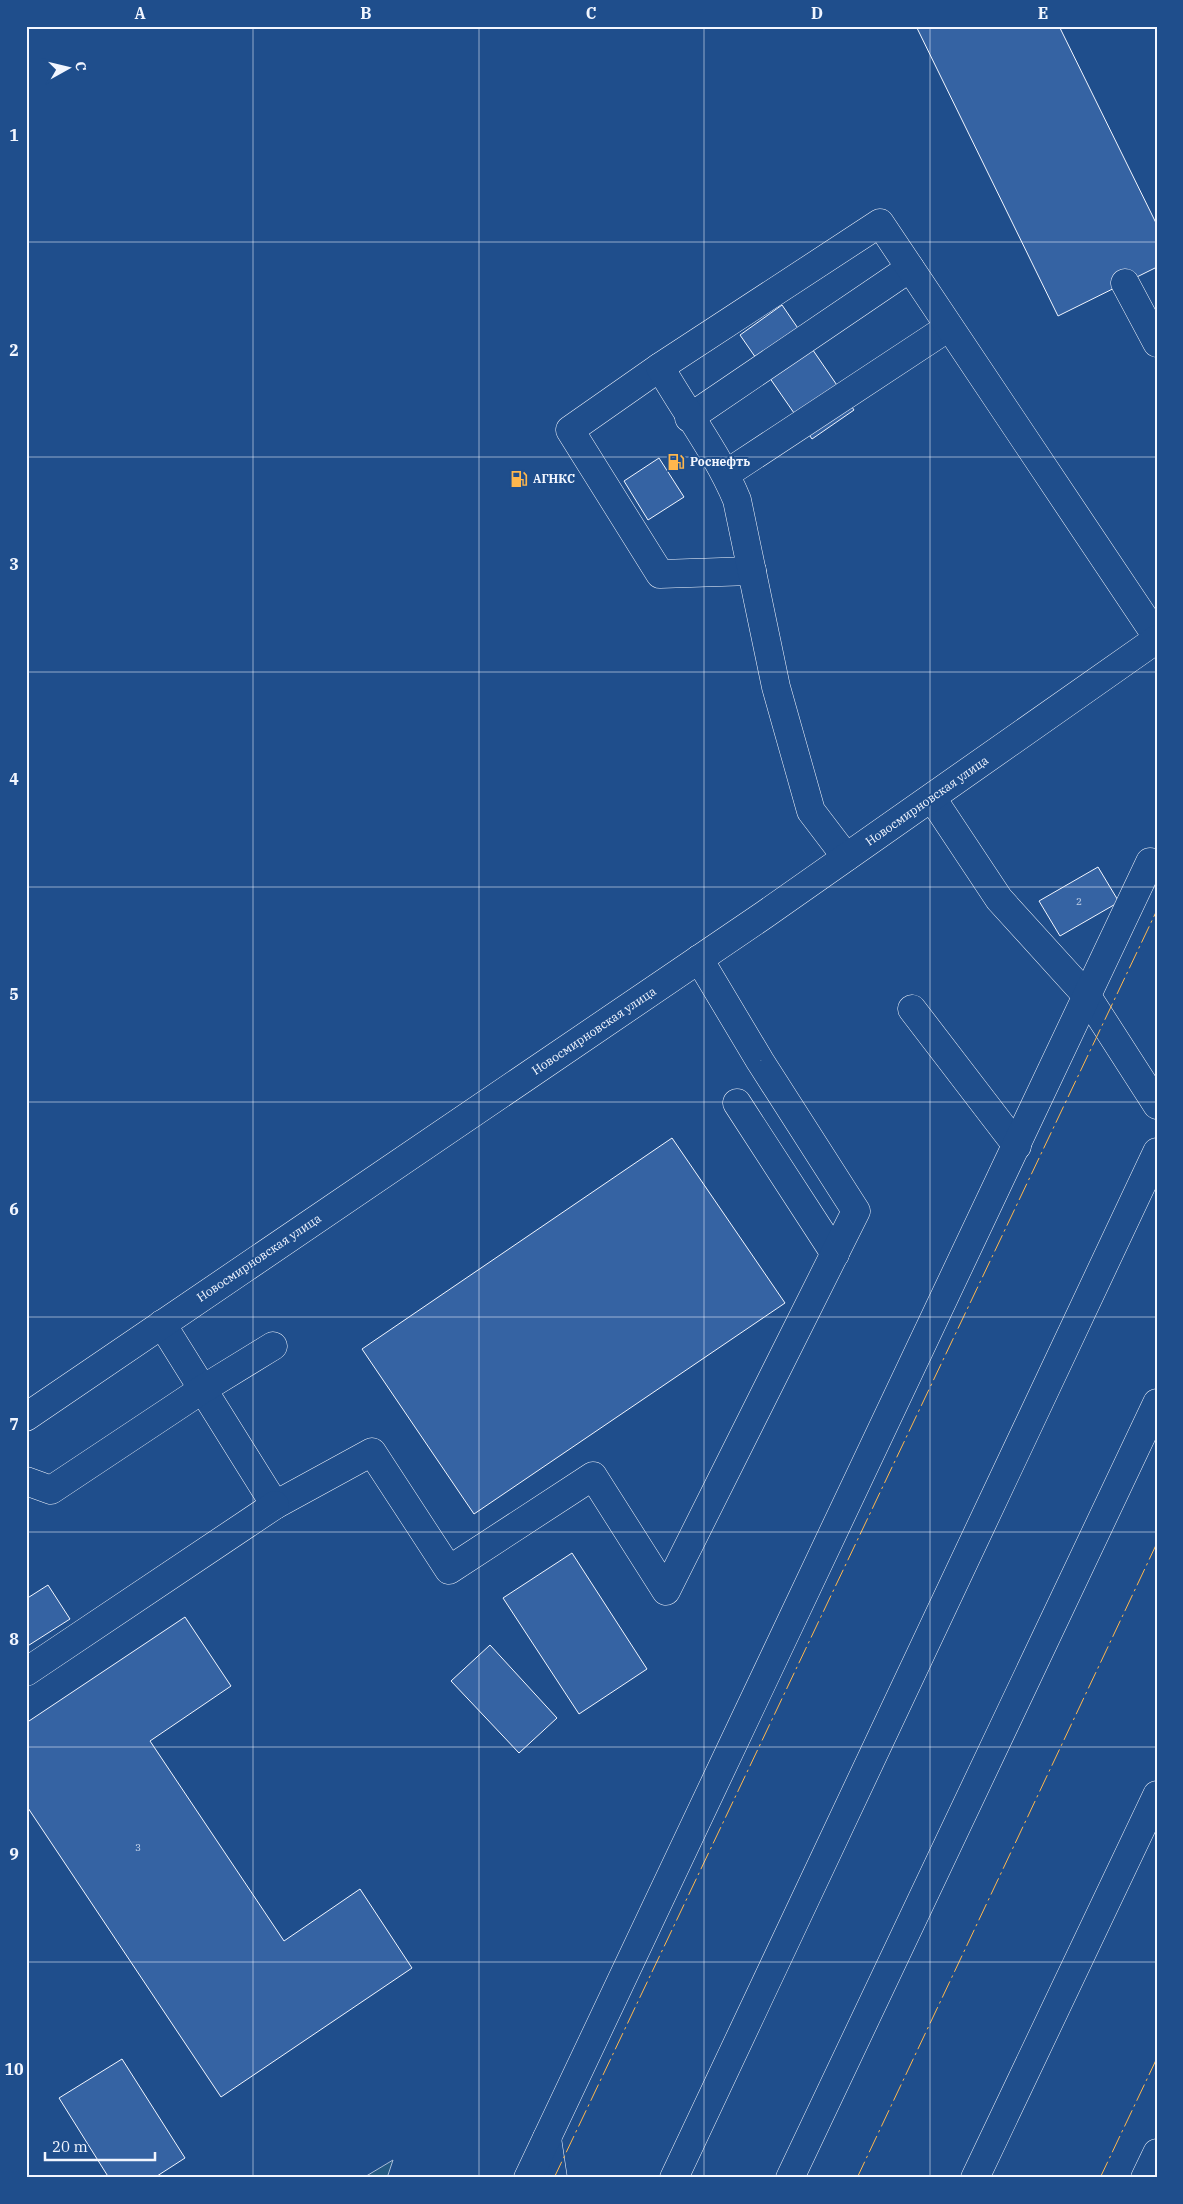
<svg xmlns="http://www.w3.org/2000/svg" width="1183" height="2204" font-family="'IBM Plex Serif',serif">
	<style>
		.green { fill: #245a82; stroke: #a8bbd7 }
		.building { fill: #3563a3; stroke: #f2f6ff }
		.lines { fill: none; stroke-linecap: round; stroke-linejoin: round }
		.minor-casing { stroke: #f2f6ff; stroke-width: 29 }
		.minor { stroke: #1f4e8c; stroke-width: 28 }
		.power { stroke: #ffb74d; stroke-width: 1; stroke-dasharray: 18 4 2.5 4; stroke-linecap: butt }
		.grid { fill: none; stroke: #f2f6ff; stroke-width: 1; stroke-opacity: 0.55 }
		.labels { text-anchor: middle; stroke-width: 4; stroke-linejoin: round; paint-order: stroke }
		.number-label { font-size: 10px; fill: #c3d1e8 }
		.poi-label { font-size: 12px; font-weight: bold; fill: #f2f6ff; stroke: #1f4e8c; text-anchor: start }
		.street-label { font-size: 12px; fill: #f2f6ff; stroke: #1f4e8c }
		.neatline { fill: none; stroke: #f2f6ff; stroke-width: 2 }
		.grid-label { font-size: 16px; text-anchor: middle; font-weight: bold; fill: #f2f6ff }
	</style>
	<rect width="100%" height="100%" fill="#1f4e8c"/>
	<!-- green -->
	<polygon class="green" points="393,2160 387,2178 363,2178"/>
	<!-- building -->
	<g class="building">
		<polygon points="916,26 1059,26 1157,225 1157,267 1058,316"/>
		<polygon points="782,305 854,410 812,439 740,335"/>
		<polygon points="659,458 684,497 648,520 624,481"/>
		<polygon points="1098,867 1119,902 1060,936 1039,901"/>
		<polygon points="672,1138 785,1303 474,1514 362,1349"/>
		<polygon points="572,1553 647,1669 579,1714 503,1598"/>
		<polygon points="48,1585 70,1619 26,1647 26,1599"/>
		<polygon points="185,1617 231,1686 150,1741 284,1941 360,1889 412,1968 221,2097 26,1805 26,1723"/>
		<polygon points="490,1645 557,1718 519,1753 451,1681"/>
		<polygon points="122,2059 185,2158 154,2178 109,2178 59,2098"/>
	</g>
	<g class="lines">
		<!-- minor casing -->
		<g class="minor-casing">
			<g id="minor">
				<polyline points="1125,283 1157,343"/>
				<polyline points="660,367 570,430 660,574 752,571"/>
				<polyline points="689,418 910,268"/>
				<polyline points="726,474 949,327"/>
				<polyline points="932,798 999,899 1087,996 1157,1105"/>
				<path d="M846 857 811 811 776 687 737 500C718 454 685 411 660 367L880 223 1157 637"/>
				<polyline points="912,1009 1017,1146"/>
				<polyline points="737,1103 835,1254"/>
				<polyline points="162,1324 275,1505 372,1452 449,1570 593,1476 666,1591 856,1211 760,1061 699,959"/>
				<polyline points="26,1417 764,915 1157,639"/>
				<polyline points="26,1481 51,1490 203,1389 273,1346"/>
				<polyline points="26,1672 275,1505"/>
				<polyline points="547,2138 553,2178"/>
				<polyline points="528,2178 1150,862"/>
				<polyline points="674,2178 1157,1152"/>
				<polyline points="790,2178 1157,1403"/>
				<polyline points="975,2178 1157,1795"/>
				<polyline points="1145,2178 1157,2153"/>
			</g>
		</g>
		<!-- minor -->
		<use href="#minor" class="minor"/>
		<!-- power -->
		<g class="power">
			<polyline points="554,2178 1157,910"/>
			<polyline points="857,2178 1157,1543"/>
			<polyline points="1100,2178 1157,2058"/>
		</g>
	</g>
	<!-- grid -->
	<path class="grid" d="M253 26V2178M479 26V2178M704 26V2178M930 26V2178M26 242H1157M26 457H1157M26 672H1157M26 887H1157M26 1102H1157M26 1317H1157M26 1532H1157M26 1747H1157M26 1962H1157"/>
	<!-- icons -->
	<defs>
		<g id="fuel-bare" transform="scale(1.35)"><path d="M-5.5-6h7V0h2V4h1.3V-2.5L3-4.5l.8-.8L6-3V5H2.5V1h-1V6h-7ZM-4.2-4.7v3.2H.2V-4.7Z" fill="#ffb74d" stroke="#1f4e8c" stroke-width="2.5" paint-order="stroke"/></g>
	</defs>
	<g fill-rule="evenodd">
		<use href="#fuel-bare" x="676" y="462"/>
		<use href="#fuel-bare" x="519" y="479"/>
	</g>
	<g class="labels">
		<!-- number labels -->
		<g class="number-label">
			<text x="1079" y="905">2</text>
			<text x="138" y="1851">3</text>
		</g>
		<!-- poi labels -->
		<g class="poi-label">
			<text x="690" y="466">Роснефть</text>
			<text x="533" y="483">АГНКС</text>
		</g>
		<!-- street labels -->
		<g class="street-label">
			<text transform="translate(927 801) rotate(-35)" y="4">Новосмирновская улица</text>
			<text transform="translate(594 1031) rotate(-34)" y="4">Новосмирновская улица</text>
			<text transform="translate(259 1258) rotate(-34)" y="4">Новосмирновская улица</text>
		</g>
	</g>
	<!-- border -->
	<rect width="1183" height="2204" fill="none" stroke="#1f4e8c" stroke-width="55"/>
	<!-- north arrow -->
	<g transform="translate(68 68) rotate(82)" stroke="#1f4e8c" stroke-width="4" paint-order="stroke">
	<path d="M0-4L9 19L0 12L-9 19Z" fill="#f2f6ff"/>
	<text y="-8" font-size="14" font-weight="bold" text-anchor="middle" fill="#f2f6ff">С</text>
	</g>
	<!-- scale -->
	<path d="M45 2152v8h110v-8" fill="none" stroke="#f2f6ff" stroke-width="2.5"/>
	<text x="52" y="2152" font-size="15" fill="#f2f6ff" stroke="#1f4e8c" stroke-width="4" paint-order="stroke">20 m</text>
	<rect x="28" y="28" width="1128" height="2148" class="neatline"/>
	<g class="grid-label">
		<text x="140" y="19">A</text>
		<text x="366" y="19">B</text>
		<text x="591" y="19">C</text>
		<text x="817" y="19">D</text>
		<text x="1043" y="19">E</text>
		<text x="14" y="141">1</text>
		<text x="14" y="356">2</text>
		<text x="14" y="570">3</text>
		<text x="14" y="785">4</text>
		<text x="14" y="1000">5</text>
		<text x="14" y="1215">6</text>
		<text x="14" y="1430">7</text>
		<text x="14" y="1645">8</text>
		<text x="14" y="1860">9</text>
		<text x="14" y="2075">10</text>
	</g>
</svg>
